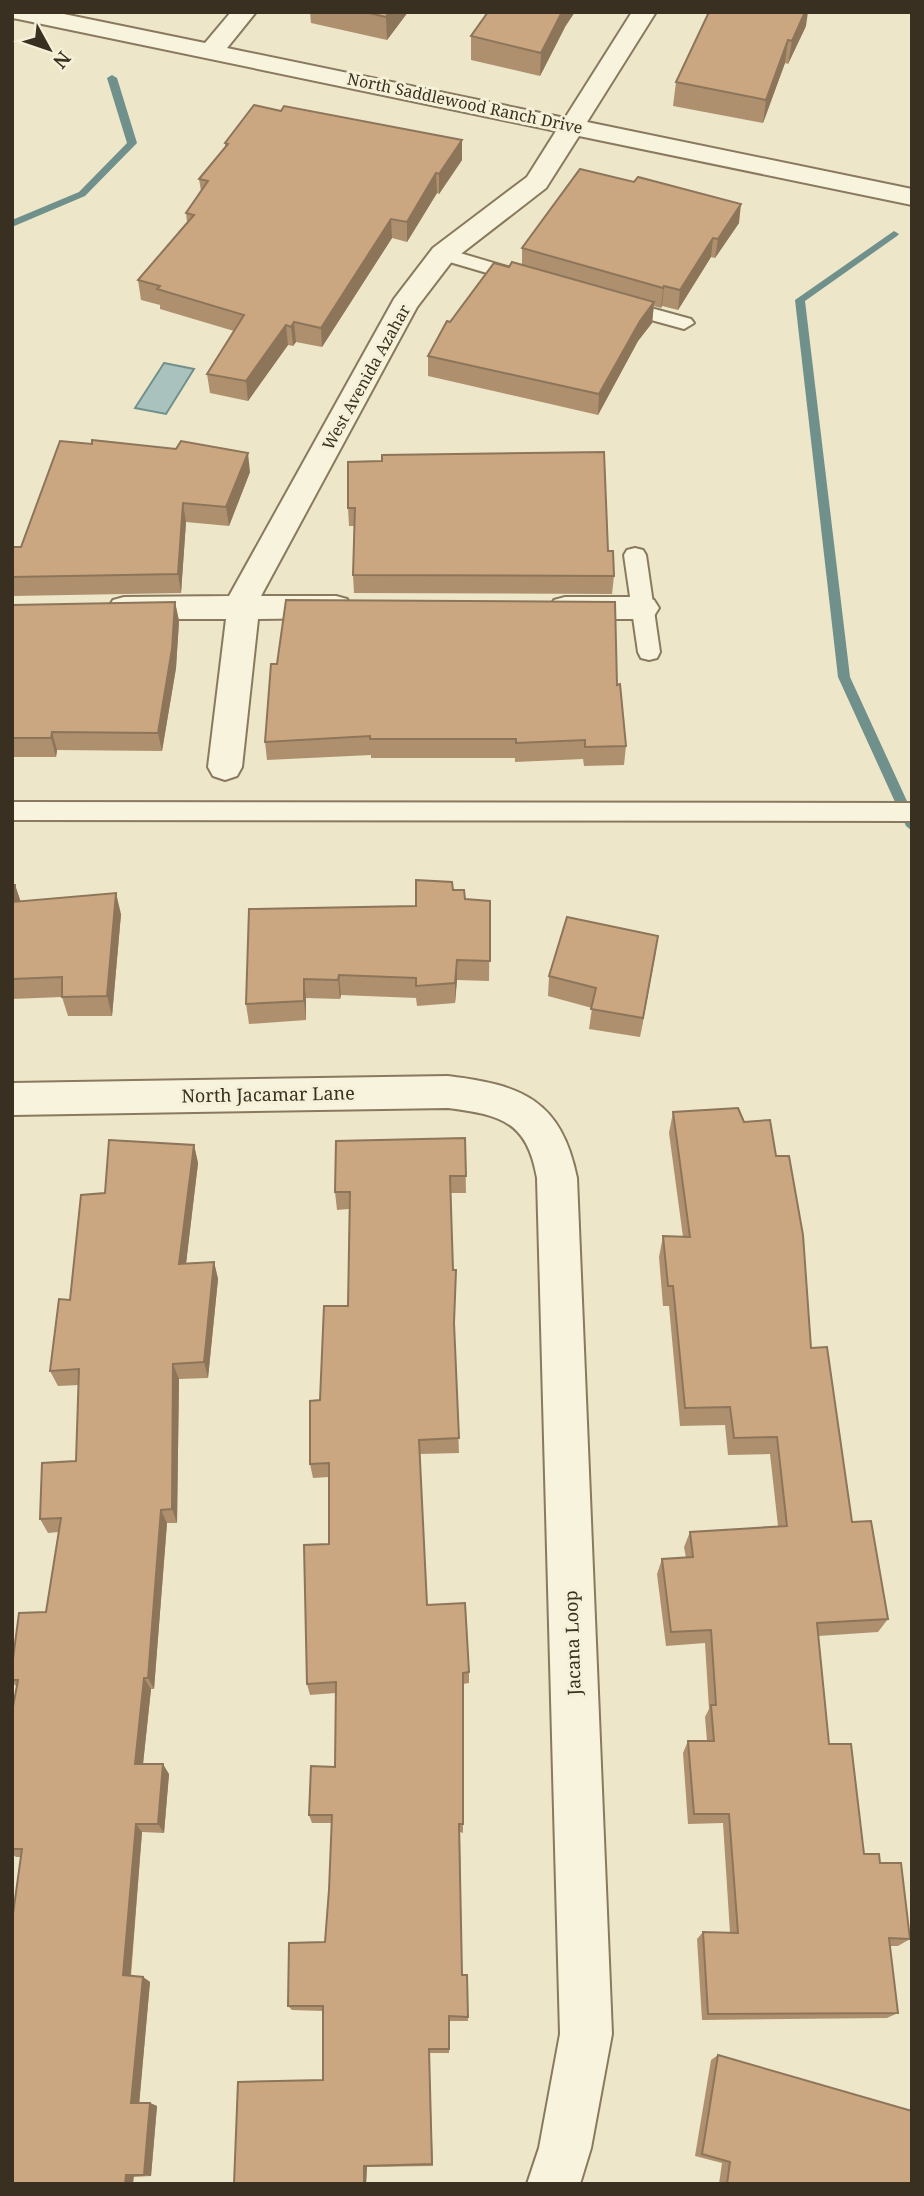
<svg xmlns="http://www.w3.org/2000/svg" width="924" height="2196" font-family="'Noto Serif',serif">
	<style>
		.water { fill: #aac2bd; stroke: #70908b; stroke-width: 2 }
		.lines { fill: none; stroke-linecap: round; stroke-linejoin: round }
		.stream { fill: #70908b; fill-rule: evenodd }
		.lane-casing { stroke: #89795e; stroke-width: 4 }
		.street-casing { stroke: #89795e; stroke-width: 4 }
		.lane { fill: #f8f3dc; fill-rule: evenodd }
		.street { fill: #f8f3dc; fill-rule: evenodd }
		.wall { fill: #ae906f }
		.shaded-wall { fill: #8d755a }
		.building { fill: #caa781; stroke: #8d755a; stroke-width: 2 }
		.labels { text-anchor: middle; stroke-width: 6; stroke-linejoin: round; paint-order: stroke }
		.far-street-label { font-size: 16px; fill: #3a3021; stroke: #f5f0d8 }
		.street-label { font-size: 18px; fill: #3a3021; stroke: #f5f0d8 }
	</style>
	<rect width="100%" height="100%" fill="#ede6c9"/>
	<!-- water -->
	<polygon class="water" points="164,363 194,369 166,414 135,408"/>
	<g class="lines">
		<!-- stream -->
		<g class="stream">
			<polygon points="112,75 117,78 137,143 85,196 12,227 12,220 79,192 127,143 107,78"/>
			<polygon points="894,231 899,234 897,236 805,301 850,677 912,812 912,831 906,826 838,677 795,300"/>
		</g>
		<!-- lane casing -->
		<g class="lane-casing">
			<g id="lane">
				<polygon points="443,248 531,274 533,278 524,284 436,258 434,254 436,250"/>
				<polygon points="618,299 691,319 694,323 684,329 611,309 609,305 611,301"/>
				<polygon points="635,548 643,550 646,555 660,652 657,658 649,660 641,658 638,652 624,555 627,550"/>
				<polygon points="12,802 912,803 912,821 12,820"/>
			</g>
		</g>
		<!-- street casing -->
		<g class="street-casing">
			<g id="street">
				<polygon points="12,12 54,12 205,43 231,12 256,12 227,48 565,118 632,12 656,12 587,122 912,189 912,205 579,136 546,188 453,260 417,307 261,596 336,596 347,599 352,607 347,615 336,618 258,619 242,767 237,776 225,780 213,776 208,767 226,619 124,619 113,616 108,608 113,600 124,597 229,596 394,299 433,248 527,177 556,131 18,19 12,18"/>
				<polygon points="565,597 643,597 654,600 659,608 654,616 643,619 565,619 554,616 549,608 554,600"/>
				<path d="M448 1076C522 1085 561 1100 577 1178L612 2034 591 2148 580 2184H527L539 2148 560 2034 537 1178C527 1121 501 1115 448 1108L12 1115V1083Z"/>
			</g>
		</g>
		<!-- lane -->
		<use href="#lane" class="lane"/>
		<!-- street -->
		<use href="#street" class="street"/>
	</g>
	<!-- wall -->
	<g class="wall">
		<polygon points="310,12 408,12 387,40 311,23"/>
		<polygon points="806,26 788,64 785,63 763,123 673,106 676,82"/>
		<polygon points="565,27 540,76 471,60 471,36"/>
		<polygon points="225,143 462,160 439,194 437,193 407,242 392,238 322,347 296,342 293,346 288,345 248,401 210,393 207,374 234,331 160,309 160,305 141,300 138,280 187,222 186,213 201,191 199,179 225,148"/>
		<polygon points="739,223 715,258 711,257 678,310 662,306 661,308 654,306 652,323 638,341 598,415 428,376 428,356 450,322 522,265 522,248"/>
		<polygon points="382,461 608,551 614,576 612,594 354,593 353,575 354,526 349,526 348,508"/>
		<polygon points="250,472 229,526 186,522 181,593 12,596 12,547 21,547"/>
		<polygon points="175,602 179,621 176,668 162,751 57,750 56,757 12,757 12,605"/>
		<polygon points="617,685 626,746 624,765 584,766 583,759 515,762 515,758 371,758 371,755 267,760 265,742"/>
		<polygon points="12,885 15,885 20,901 121,914 112,1016 68,1016 62,997 12,999"/>
		<polygon points="453,890 465,899 490,901 489,981 457,980 455,1003 417,1006 416,998 341,995 340,999 306,998 306,1020 249,1024 246,1004 416,906"/>
		<polygon points="655,956 640,1037 589,1029 592,1008 548,996 549,976"/>
		<polygon points="673,1112 811,1348 852,1522 888,1619 878,1632 818,1636 829,1744 864,1854 880,1863 910,1939 898,1946 890,1946 898,2013 887,2018 702,2020 697,1939 703,1932 730,1933 723,1823 688,1824 683,1753 688,1741 707,1741 705,1717 709,1709 705,1643 666,1646 657,1574 662,1559 686,1558 684,1547 690,1532 778,1526 770,1454 728,1455 725,1425 680,1426 669,1306 663,1306 659,1257 663,1236 683,1237 669,1133"/>
		<polygon points="465,1138 466,1193 451,1193 453,1270 456,1270 454,1333 459,1453 420,1454 427,1605 469,1672 469,1683 463,1684 463,1833 460,1832 462,1975 467,1975 468,2021 449,2021 449,2053 429,2053 433,2166 367,2167 366,2184 323,2080 323,2011 292,2010 288,2006 325,1942 329,1890 332,1823 312,1823 309,1815 335,1767 336,1693 310,1695 307,1684 329,1544 329,1477 313,1478 310,1464 320,1400 348,1306 349,1209 337,1210 335,1192"/>
		<polygon points="194,1145 198,1163 186,1263 214,1262 218,1279 208,1378 179,1379 177,1523 167,1523 154,1689 151,1689 143,1764 169,1774 164,1833 142,1832 131,1976 143,1977 150,1982 139,2103 150,2103 157,2106 151,2176 12,2184 21,1857 16,1857 12,1854 12,1712 17,1687 12,1682 12,1666 46,1612 59,1532 48,1533 40,1519 76,1461 79,1385 58,1386 50,1371 70,1300 105,1193"/>
		<polygon points="718,2055 912,2184 719,2184 722,2163 695,2156 711,2060"/>
	</g>
	<!-- shaded-wall -->
	<g class="shaded-wall">
		<polygon points="389,12 408,12 387,40 386,17"/>
		<polygon points="562,12 575,12 565,27 540,76 541,53"/>
		<polygon points="805,12 808,12 806,26 788,64 792,41"/>
		<polygon points="788,40 785,63 763,123 766,100"/>
		<polygon points="462,140 462,160 439,194 439,174"/>
		<polygon points="436,173 437,193 407,242 407,222"/>
		<polygon points="741,204 739,223 715,258 718,239"/>
		<polygon points="391,219 392,238 322,347 321,328"/>
		<polygon points="713,238 711,257 678,310 680,290"/>
		<polygon points="664,286 662,306 661,308 663,288"/>
		<polygon points="654,302 652,323 638,341 598,415 599,394 640,321"/>
		<polygon points="294,322 296,342 293,346 291,327"/>
		<polygon points="286,325 288,345 248,401 246,381"/>
		<polygon points="248,453 250,472 229,526 226,507"/>
		<polygon points="183,503 186,522 181,593 178,574"/>
		<polygon points="175,602 179,621 176,668 162,751 158,733"/>
		<polygon points="52,732 57,750 56,757 51,738"/>
		<polygon points="15,885 22,905 13,902"/>
		<polygon points="116,893 121,914 112,1016 107,996"/>
		<polygon points="658,936 655,956 640,1037 643,1018"/>
		<polygon points="457,960 457,980 455,1003 455,983"/>
		<polygon points="339,975 341,995 340,999 338,980"/>
		<polygon points="304,979 306,998 306,1020 304,1001"/>
		<polygon points="194,1145 198,1163 184,1281 179,1264"/>
		<polygon points="214,1262 218,1279 208,1378 204,1362"/>
		<polygon points="173,1364 179,1379 177,1523 172,1509"/>
		<polygon points="161,1510 167,1523 154,1689 148,1678"/>
		<polygon points="144,1678 151,1689 142,1773 135,1764"/>
		<polygon points="163,1764 169,1774 164,1833 158,1824"/>
		<polygon points="136,1824 142,1832 130,1981 123,1975"/>
		<polygon points="143,1977 150,1982 139,2106 131,2103"/>
		<polygon points="150,2103 157,2106 151,2176 144,2175"/>
		<polygon points="364,2166 367,2167 366,2184 364,2184"/>
		<polygon points="126,2175 134,2176 133,2184 125,2184"/>
	</g>
	<!-- building -->
	<g class="building">
		<polygon points="365,12 389,12 386,17"/>
		<polygon points="488,12 562,12 541,53 471,36"/>
		<polygon points="709,12 805,12 792,41 788,40 766,100 676,82"/>
		<polygon points="254,105 281,111 284,106 462,140 439,174 436,173 407,222 391,219 321,328 294,322 291,327 286,325 246,381 207,374 244,315 157,289 160,286 138,280 194,215 186,213 208,181 199,179 228,144 225,143"/>
		<polygon points="580,169 634,182 638,177 741,204 718,239 713,238 680,290 664,286 663,288 522,248"/>
		<polygon points="512,262 654,302 640,321 599,394 428,356 447,321 450,322 494,263 509,267"/>
		<polygon points="92,440 176,449 181,441 248,453 226,507 183,503 178,574 12,577 12,547 21,547 60,441 92,444"/>
		<polygon points="604,452 608,551 613,551 614,576 353,575 355,508 348,508 348,462 382,461 382,455"/>
		<polygon points="286,600 615,602 617,685 620,684 626,746 585,747 585,740 516,743 516,739 370,739 370,736 265,742 271,664 277,664"/>
		<polygon points="175,602 172,649 158,733 52,732 51,738 12,738 12,605"/>
		<polygon points="416,880 452,882 453,890 464,890 465,899 490,901 490,961 457,960 455,983 416,986 416,978 339,975 338,980 304,979 304,1001 246,1004 249,909 416,906"/>
		<polygon points="12,885 15,885 13,902 116,893 107,996 62,997 62,977 12,979"/>
		<polygon points="567,917 658,936 643,1018 591,1009 596,988 549,976"/>
		<polygon points="738,1108 744,1122 770,1120 776,1156 789,1156 803,1235 811,1348 827,1347 852,1522 871,1521 888,1619 817,1623 829,1744 851,1744 864,1854 879,1854 880,1863 901,1863 910,1939 889,1938 898,2013 708,2014 703,1932 738,1933 729,1814 694,1814 688,1741 714,1741 711,1705 716,1705 711,1630 671,1632 662,1559 693,1557 690,1532 787,1526 777,1437 734,1438 730,1407 685,1408 673,1286 668,1286 663,1236 690,1237 673,1112"/>
		<polygon points="465,1138 466,1176 450,1176 453,1270 456,1270 454,1323 459,1438 419,1440 427,1605 465,1603 469,1672 463,1673 463,1824 459,1824 462,1975 467,1975 468,2017 449,2016 449,2049 429,2049 432,2164 364,2166 364,2184 234,2184 238,2082 323,2080 323,2006 288,2006 289,1943 325,1942 329,1890 332,1815 309,1815 311,1766 335,1767 336,1682 307,1684 304,1545 329,1544 329,1463 310,1464 310,1401 320,1400 324,1306 348,1306 350,1192 335,1192 336,1141"/>
		<polygon points="109,1140 194,1145 179,1264 214,1262 204,1362 173,1364 172,1509 161,1510 148,1678 144,1678 135,1764 163,1764 158,1824 136,1824 123,1975 143,1977 131,2103 150,2103 144,2175 126,2175 125,2184 12,2184 12,1921 22,1849 12,1849 12,1712 18,1680 12,1680 12,1666 19,1613 46,1612 61,1518 40,1519 42,1463 76,1461 79,1369 50,1371 59,1299 70,1300 81,1195 105,1193"/>
		<polygon points="718,2055 912,2111 912,2184 727,2184 730,2162 702,2154"/>
	</g>
	<g class="labels">
		<!-- far-street labels -->
		<g class="far-street-label">
			<text transform="translate(465 103) rotate(12)" y="6">North Saddlewood Ranch Drive</text>
			<text transform="translate(366 377) rotate(-61)" y="6">West Avenida Azahar</text>
		</g>
		<!-- street labels -->
		<g class="street-label">
			<text transform="translate(268 1095) rotate(-1)" y="6">North Jacamar Lane</text>
			<text transform="translate(573 1643) rotate(-92)" y="6">Jacana Loop</text>
		</g>
	</g>
	<!-- border -->
	<rect width="924" height="2196" fill="none" stroke="#3a3021" stroke-width="28"/>
	<!-- north arrow -->
	<g transform="translate(49 49) rotate(130)" stroke="#f5f0d8" stroke-width="5" paint-order="stroke">
	<path d="M0-5L12 26L0 18L-12 26Z" fill="#3a3021"/>
	<text y="-10" font-size="19" font-weight="bold" text-anchor="middle" fill="#3a3021">N</text>
	</g>
</svg>
